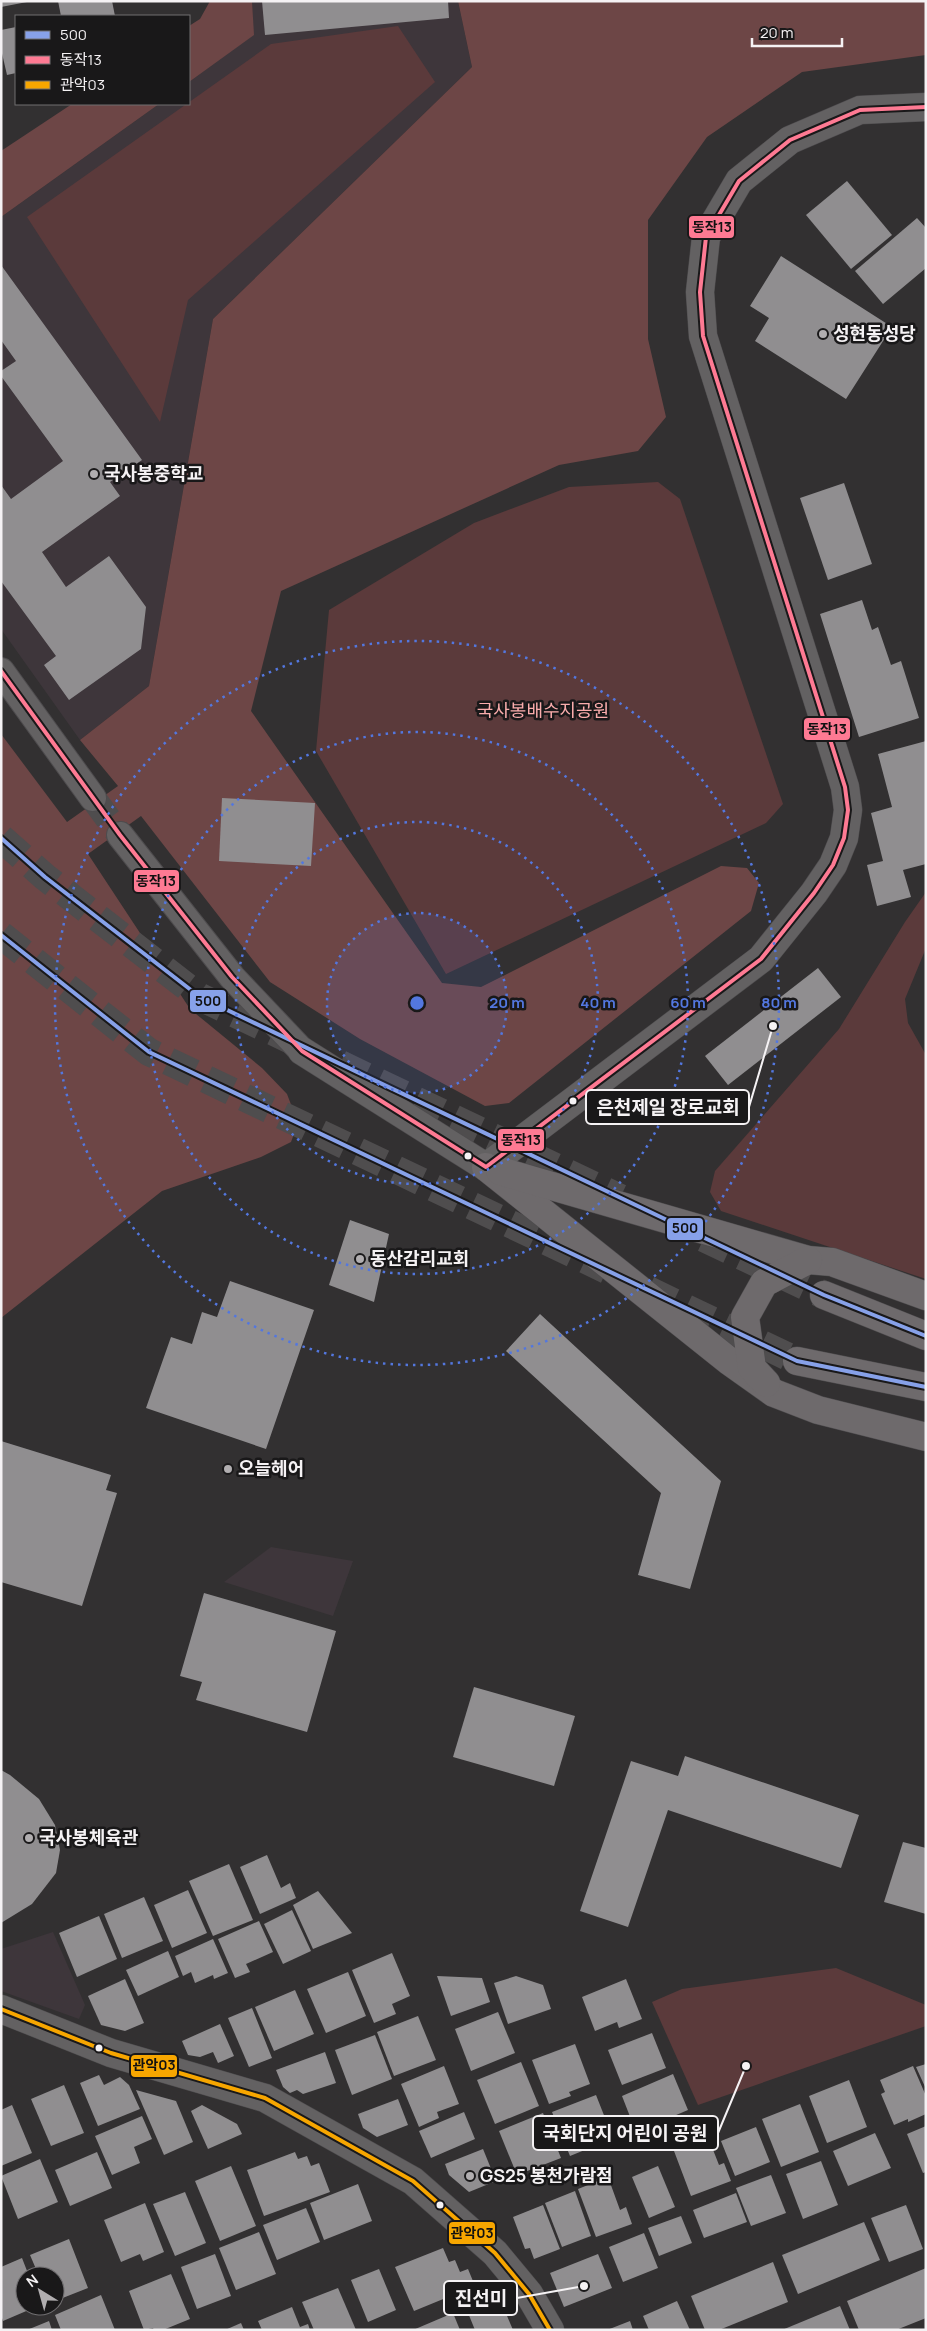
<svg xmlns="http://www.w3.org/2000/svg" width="927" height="2331" font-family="Manrope,'Noto Sans KR',sans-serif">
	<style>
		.built { fill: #3e363b }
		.green { fill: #5b3a3b }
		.forest { fill: #6d4646 }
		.building { fill: #908e90 }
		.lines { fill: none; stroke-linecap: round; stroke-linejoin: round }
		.minor-tunnel { stroke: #4f4d4e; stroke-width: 26; stroke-dasharray: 26 13; stroke-linecap: butt }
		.secondary-tunnel { stroke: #4f4d4e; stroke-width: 28; stroke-dasharray: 28 14; stroke-linecap: butt }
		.minor-casing { stroke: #4e4c4e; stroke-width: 28 }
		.tertiary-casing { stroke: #4e4c4e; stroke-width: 29 }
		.secondary-casing { stroke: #4e4c4e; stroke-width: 29 }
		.minor { stroke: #636162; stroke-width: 26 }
		.tertiary { stroke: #636162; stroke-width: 28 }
		.secondary { stroke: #6e6a6c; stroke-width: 28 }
		.bus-1-casing { stroke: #191819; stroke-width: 8 }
		.bus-2-casing { stroke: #191819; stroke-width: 8 }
		.bus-3-casing { stroke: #191819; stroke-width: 8 }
		.bus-1 { stroke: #87a1e9; stroke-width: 4 }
		.bus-2 { stroke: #fe7a93; stroke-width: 4 }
		.bus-3 { stroke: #f7a600; stroke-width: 4 }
		.ring { fill: none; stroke: #5377df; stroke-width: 2.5; stroke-dasharray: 2.5 5 }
		.poi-dot { fill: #b1aeb0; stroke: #191819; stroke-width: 2 }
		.bus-dot { fill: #f5f2f4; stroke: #191819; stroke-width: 2 }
		.labels { text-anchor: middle; stroke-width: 5; stroke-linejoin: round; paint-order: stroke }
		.poi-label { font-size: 18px; font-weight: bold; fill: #f5f2f4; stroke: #191819; text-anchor: start }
		.park-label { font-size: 18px; fill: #faacac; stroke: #191819 }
		.centre { fill: #5377df; stroke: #191819; stroke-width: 2.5 }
		.ring-label { font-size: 15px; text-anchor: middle; font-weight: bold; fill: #5377df; stroke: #191819; stroke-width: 5; stroke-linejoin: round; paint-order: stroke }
		.leader { fill: none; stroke: #f5f2f4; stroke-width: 2 }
		.callout-dot { fill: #f5f2f4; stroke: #191819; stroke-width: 2 }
		.callout { fill: #191819; stroke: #f5f2f4; stroke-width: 2 }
		.callout-label { font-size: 19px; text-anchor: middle; font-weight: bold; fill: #f5f2f4 }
		.line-badge { stroke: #191819; stroke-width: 2 }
		.pale-badge-label { font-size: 14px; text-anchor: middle; font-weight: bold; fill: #111 }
	</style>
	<rect width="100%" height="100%" fill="#323031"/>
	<!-- built -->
	<g class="built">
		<polygon points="252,1 458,1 472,67 213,319 149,686 80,740 1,629 1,217 159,104 189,104 189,82 253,35"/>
		<polygon points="271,1547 353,1561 333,1616 224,1582"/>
		<polygon points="53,1932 85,2005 79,2019 1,1991 1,1949"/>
	</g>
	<!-- green -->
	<g class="green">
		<polygon points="398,26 435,82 188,300 160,422 27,217 271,44"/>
		<polygon points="658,482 680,499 783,804 766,823 446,974 316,751 329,610 474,523 569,487"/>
		<polygon points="926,892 926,948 905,999 908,1023 926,1055 926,1279 721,1211 710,1192 715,1171 839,1029 905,922"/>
		<polygon points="836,1968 926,2005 926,2026 698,2105 652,2002 682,1989"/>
	</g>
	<!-- forest -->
	<g class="forest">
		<polygon points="210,1 252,1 254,35 189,82 189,26 200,19"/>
		<polygon points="458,1 926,1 926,55 802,72 707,137 648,220 648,339 666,417 638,451 559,465 281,591 251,711 442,983 481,987 721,866 747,868 759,883 751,911 509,1103 485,1106 360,1039 270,982 141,816 88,854 190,1009 262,1068 287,1094 298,1123 291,1142 261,1157 162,1191 1,1318 1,734 67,822 118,786 80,740 149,686 213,319 472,67"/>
		<polygon points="72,104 159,104 1,217 1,151"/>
	</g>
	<!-- building -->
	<g class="building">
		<polygon points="1,1 27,1 27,2 1,7"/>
		<polygon points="58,1 112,1 115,16 61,16"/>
		<polygon points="262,1 448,1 449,18 265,35"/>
		<polygon points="16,27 16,73 7,75 1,49 1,30"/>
		<polygon points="847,181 892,235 851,269 806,215"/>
		<polygon points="917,218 926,228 926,268 883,304 855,271"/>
		<polygon points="781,256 892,327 846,399 755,341 769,318 750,306"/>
		<polygon points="1,265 142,460 110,482 120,496 42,552 66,587 109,556 146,607 141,649 69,700 44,665 56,656 1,581 1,485 11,499 63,461 1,376 1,371 16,361 1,340"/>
		<polygon points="844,483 872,564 828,580 800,498"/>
		<polygon points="862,600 872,630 878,627 891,665 901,661 919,718 859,737 820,614"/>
		<polygon points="926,741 926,864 903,870 911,897 877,906 867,865 883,861 871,813 892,807 878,754"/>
		<polygon points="222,798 315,803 311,866 219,861"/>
		<polygon points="818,968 841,997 728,1085 705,1056"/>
		<polygon points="350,1220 389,1234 374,1302 329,1285"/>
		<polygon points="230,1281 314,1310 266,1449 146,1408 171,1337 192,1344 202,1312 217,1317"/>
		<polygon points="540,1314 721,1481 690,1589 638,1575 661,1493 506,1351"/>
		<polygon points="1,1441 111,1475 106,1490 117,1493 82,1606 1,1582"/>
		<polygon points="204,1593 336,1631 307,1732 196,1700 202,1682 180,1676"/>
		<polygon points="474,1687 575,1716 554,1786 453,1757"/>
		<polygon points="685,1756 859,1815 841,1868 668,1810 628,1927 580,1911 631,1761 678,1776"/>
		<polygon points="1,1770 10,1775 39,1799 55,1825 60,1850 56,1873 32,1904 1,1923"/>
		<polygon points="903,1842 926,1848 926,1914 884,1902"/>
		<polygon points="267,1855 281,1888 290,1883 296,1898 260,1914 240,1867"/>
		<polygon points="229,1864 253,1920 213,1936 189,1881"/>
		<polygon points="188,1890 207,1933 172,1948 154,1905"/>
		<polygon points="318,1891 352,1933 313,1949 293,1905"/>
		<polygon points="144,1897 163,1941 122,1958 104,1914"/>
		<polygon points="292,1910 311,1951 283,1964 264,1924"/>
		<polygon points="99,1916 117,1959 77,1977 59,1933"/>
		<polygon points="259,1921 273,1952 246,1964 250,1972 235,1978 218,1939"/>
		<polygon points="213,1939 228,1973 214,1979 213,1975 195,1983 191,1972 183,1976 175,1956"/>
		<polygon points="168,1951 179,1977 138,1996 126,1970"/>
		<polygon points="392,1953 410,1996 392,2004 396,2014 374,2023 352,1970"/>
		<polygon points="348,1972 366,2016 326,2033 307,1989"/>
		<polygon points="437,1976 482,1978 490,2002 451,2016"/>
		<polygon points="516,1976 543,1985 551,2009 508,2024 494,1983"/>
		<polygon points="125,1979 144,2023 125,2031 101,2025 88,1996"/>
		<polygon points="626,1979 642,2019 619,2028 617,2022 595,2031 582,1997"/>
		<polygon points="295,1990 314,2034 274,2051 255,2007"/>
		<polygon points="252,2008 272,2058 249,2067 228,2018"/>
		<polygon points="498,2012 515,2053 471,2071 455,2029"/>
		<polygon points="418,2016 436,2060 394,2076 377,2032"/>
		<polygon points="220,2024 234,2056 218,2063 213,2052 200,2057 188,2055 182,2041"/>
		<polygon points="652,2033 666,2068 622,2085 608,2050"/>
		<polygon points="375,2035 392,2079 352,2095 335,2050"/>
		<polygon points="575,2044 590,2084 569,2092 571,2096 549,2104 532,2060"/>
		<polygon points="325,2052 336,2083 303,2094 297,2090 290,2093 283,2087 276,2070"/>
		<polygon points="521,2062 539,2106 495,2124 477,2080"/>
		<polygon points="926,2064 926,2089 916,2067"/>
		<polygon points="444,2066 459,2104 437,2112 439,2118 419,2127 401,2084"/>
		<polygon points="913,2066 926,2096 926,2114 908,2122 908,2119 894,2125 881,2094 885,2092 880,2080"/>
		<polygon points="673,2074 688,2110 636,2132 622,2096"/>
		<polygon points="99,2075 104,2085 120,2077 129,2085 140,2109 98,2126 80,2083"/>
		<polygon points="849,2080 867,2127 827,2143 809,2096"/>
		<polygon points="64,2085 84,2133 51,2146 31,2099"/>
		<polygon points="136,2090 176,2101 193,2142 164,2155"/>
		<polygon points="596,2095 611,2133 595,2139 597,2145 570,2156 552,2112"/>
		<polygon points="398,2099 408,2125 377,2137 363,2128 358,2114"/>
		<polygon points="800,2104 819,2152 781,2167 762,2119"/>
		<polygon points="12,2105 32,2153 1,2166 1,2110"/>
		<polygon points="202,2105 237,2124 242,2134 208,2149 191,2111"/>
		<polygon points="464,2112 475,2139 431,2158 419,2131"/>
		<polygon points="543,2113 561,2158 517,2175 499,2131"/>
		<polygon points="142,2116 152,2139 134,2147 140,2163 112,2175 95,2136"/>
		<polygon points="926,2126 926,2172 923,2173 907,2134"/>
		<polygon points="756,2127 770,2162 735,2176 721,2141"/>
		<polygon points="875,2133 891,2168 848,2186 833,2151"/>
		<polygon points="708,2137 719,2165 724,2163 731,2181 691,2196 674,2151"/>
		<polygon points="483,2149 496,2181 469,2192 449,2175 445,2164"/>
		<polygon points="97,2152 112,2188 70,2206 55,2170"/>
		<polygon points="295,2152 298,2159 307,2156 311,2166 319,2163 330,2192 264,2216 247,2170"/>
		<polygon points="40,2159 58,2202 18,2219 1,2176"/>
		<polygon points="821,2161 838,2205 803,2219 786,2174"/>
		<polygon points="231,2166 256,2226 220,2241 195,2181"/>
		<polygon points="658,2166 675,2207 649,2218 632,2177"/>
		<polygon points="771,2175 786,2213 751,2226 736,2188"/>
		<polygon points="608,2177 620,2210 626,2207 632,2224 596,2237 578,2189"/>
		<polygon points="358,2184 372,2221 324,2240 310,2203"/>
		<polygon points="575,2191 591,2236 562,2247 545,2203"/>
		<polygon points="185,2192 206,2243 175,2256 153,2204"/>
		<polygon points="736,2193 747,2222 704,2238 693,2210"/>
		<polygon points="145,2203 164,2252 143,2261 140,2254 121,2262 104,2220"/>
		<polygon points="543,2205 560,2249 534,2259 530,2248 525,2249 513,2217"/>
		<polygon points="906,2205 923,2249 889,2262 871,2218"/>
		<polygon points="306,2208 320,2242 277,2260 263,2225"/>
		<polygon points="681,2216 692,2243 659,2256 648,2228"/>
		<polygon points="864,2222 880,2260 798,2294 782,2255"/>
		<polygon points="259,2232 276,2274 236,2290 219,2248"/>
		<polygon points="644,2233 658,2268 623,2282 609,2247"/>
		<polygon points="69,2239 88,2288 55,2301 55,2276 39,2276 30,2255"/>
		<polygon points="443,2248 449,2262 455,2260 460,2272 468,2269 475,2286 414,2311 395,2267"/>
		<polygon points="215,2254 231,2296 197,2309 181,2267"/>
		<polygon points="598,2254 612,2288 564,2307 550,2273"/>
		<polygon points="22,2258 29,2276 25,2276 25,2306 38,2306 3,2321 1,2315 1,2267"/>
		<polygon points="773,2262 788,2302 719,2330 705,2330 691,2296"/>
		<polygon points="926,2268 926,2318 896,2330 859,2330 847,2301"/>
		<polygon points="379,2269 396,2310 368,2322 351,2280"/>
		<polygon points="171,2274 190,2319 163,2330 154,2330 153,2328 144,2330 129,2291"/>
		<polygon points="338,2288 356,2330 314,2330 302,2302"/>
		<polygon points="488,2293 502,2304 513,2330 475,2330 464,2303"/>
		<polygon points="101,2295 115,2330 61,2330 55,2315"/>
		<polygon points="677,2301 690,2330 649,2330 643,2316"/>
		<polygon points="840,2306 850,2330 782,2330"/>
		<polygon points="292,2307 300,2327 308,2324 310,2330 262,2330 258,2321"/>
		<polygon points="453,2313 460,2330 413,2330"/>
		<polygon points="49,2321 52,2330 27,2330"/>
		<polygon points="630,2321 633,2330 607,2330"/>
		<polygon points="241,2323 244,2330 225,2330"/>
	</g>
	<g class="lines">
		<!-- minor-tunnel -->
		<polyline class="minor-tunnel" points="93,798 120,835"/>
		<!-- secondary-tunnel -->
		<g class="secondary-tunnel">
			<polyline points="1,838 45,877 200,997 293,1041"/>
			<polyline points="1,935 149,1052 607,1270"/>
			<polyline points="340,1064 620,1198"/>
			<polyline points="704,1238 824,1295"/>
			<polyline points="648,1290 797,1361"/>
		</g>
		<!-- minor casing -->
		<g class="minor-casing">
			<g id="minor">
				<polyline points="1,671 93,798"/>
				<polyline points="120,835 232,977 302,1051"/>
			</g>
		</g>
		<!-- tertiary casing -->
		<g class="tertiary-casing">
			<g id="tertiary">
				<polyline points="302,1051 486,1167 761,959 814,893 833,865 844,838 848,810 845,787 703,336 700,292 706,237 739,181 790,140 860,110 926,107"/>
				<polyline points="1,2009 111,2053 265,2098 413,2181 495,2253 529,2294 550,2330"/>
			</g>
		</g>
		<!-- secondary casing -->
		<g class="secondary-casing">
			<g id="secondary">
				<polyline points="486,1167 729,1361 774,1393 818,1410 926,1437"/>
				<polyline points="500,1171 808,1260 832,1262 926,1296"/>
				<polyline points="824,1295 926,1336"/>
				<polyline points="797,1361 926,1387"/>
				<polyline points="766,1383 752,1368 745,1317 764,1283 808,1260"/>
			</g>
		</g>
		<!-- minor -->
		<use href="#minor" class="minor"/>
		<!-- tertiary -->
		<use href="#tertiary" class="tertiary"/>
		<!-- secondary -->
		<use href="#secondary" class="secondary"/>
		<!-- bus-1 casing -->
		<g class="bus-1-casing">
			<g id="bus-1">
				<polyline points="1,838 45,877 200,997 824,1295 926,1336"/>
				<polyline points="1,935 149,1052 797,1361 926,1387"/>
			</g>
		</g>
		<!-- bus-2 casing -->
		<g class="bus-2-casing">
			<polyline id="bus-2" points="1,671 120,835 232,977 302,1051 486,1167 761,959 814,893 833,865 844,838 848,810 845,787 703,336 700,292 706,237 739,181 790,140 860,110 926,107"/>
		</g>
		<!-- bus-3 casing -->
		<g class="bus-3-casing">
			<polyline id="bus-3" points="1,2009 111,2053 265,2098 413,2181 495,2253 529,2294 550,2330"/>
		</g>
		<!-- bus-1 -->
		<use href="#bus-1" class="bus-1"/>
		<!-- bus-2 -->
		<use href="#bus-2" class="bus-2"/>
		<!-- bus-3 -->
		<use href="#bus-3" class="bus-3"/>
	</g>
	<!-- distance rings -->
	<circle cx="417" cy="1003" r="90" fill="#5377df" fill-opacity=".12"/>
	<g class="ring">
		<circle cx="417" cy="1003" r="90"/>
		<circle cx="417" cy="1003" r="181"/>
		<circle cx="417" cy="1003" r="271"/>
		<circle cx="417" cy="1003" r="362"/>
	</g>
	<!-- markers -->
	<g class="poi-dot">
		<circle cx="823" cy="334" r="5"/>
		<circle cx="94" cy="474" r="5"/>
		<circle cx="360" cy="1259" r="5"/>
		<circle cx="228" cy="1469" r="5"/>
		<circle cx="29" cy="1838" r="5"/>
		<circle cx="470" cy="2176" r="5"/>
	</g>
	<g class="bus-dot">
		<circle cx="573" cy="1101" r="4.5"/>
		<circle cx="468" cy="1156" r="4.5"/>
		<circle cx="99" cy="2048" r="4.5"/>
		<circle cx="440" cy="2205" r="4.5"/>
	</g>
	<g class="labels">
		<!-- poi labels -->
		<g class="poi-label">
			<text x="833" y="340">성현동성당</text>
			<text x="104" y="480">국사봉중학교</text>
			<text x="370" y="1265">동산감리교회</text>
			<text x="238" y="1475">오늘헤어</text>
			<text x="39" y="1844">국사봉체육관</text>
			<text x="480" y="2182">GS25 봉천가람점</text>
		</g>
		<!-- park labels -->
		<g class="park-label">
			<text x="543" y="717">국사봉배수지공원</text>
		</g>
	</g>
	<circle cx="417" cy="1003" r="8" class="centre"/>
	<g class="ring-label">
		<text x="507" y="1008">20 m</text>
		<text x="598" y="1008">40 m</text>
		<text x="688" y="1008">60 m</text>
		<text x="779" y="1008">80 m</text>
	</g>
	<!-- callouts -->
	<path class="leader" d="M773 1026L749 1107M746 2066L718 2133M584 2286L517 2298"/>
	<g class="callout-dot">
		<circle cx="773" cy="1026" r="5"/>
		<circle cx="746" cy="2066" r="5"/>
		<circle cx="584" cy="2286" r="5"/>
	</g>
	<g class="callout">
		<rect x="586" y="1090" width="163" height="34" rx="5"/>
		<rect x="533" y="2116" width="185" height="34" rx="5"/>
		<rect x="444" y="2281" width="73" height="34" rx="5"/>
	</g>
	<g class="callout-label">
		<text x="668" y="1114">은천제일 장로교회</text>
		<text x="625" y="2140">국회단지 어린이 공원</text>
		<text x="481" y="2305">진선미</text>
	</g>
	<g class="line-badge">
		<rect x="688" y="215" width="47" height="24" rx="5" fill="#fe7a93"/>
		<rect x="803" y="717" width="48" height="24" rx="5" fill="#fe7a93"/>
		<rect x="133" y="869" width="47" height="24" rx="5" fill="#fe7a93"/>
		<rect x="189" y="989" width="38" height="24" rx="5" fill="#87a1e9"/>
		<rect x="497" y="1128" width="48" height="24" rx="5" fill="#fe7a93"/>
		<rect x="666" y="1217" width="38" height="24" rx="5" fill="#87a1e9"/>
		<rect x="130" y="2054" width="48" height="24" rx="5" fill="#f7a600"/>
		<rect x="448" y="2221" width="48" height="24" rx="5" fill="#f7a600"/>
	</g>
	<g class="pale-badge-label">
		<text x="712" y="232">동작13</text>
		<text x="827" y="734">동작13</text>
		<text x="156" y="886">동작13</text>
		<text x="208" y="1006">500</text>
		<text x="521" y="1145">동작13</text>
		<text x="685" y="1233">500</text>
		<text x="154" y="2070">관악03</text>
		<text x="472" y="2238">관악03</text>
	</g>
	<!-- border -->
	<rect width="927" height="2331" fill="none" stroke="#f5f2f4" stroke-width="5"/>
	<!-- legend -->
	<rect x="15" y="15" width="175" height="90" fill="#191819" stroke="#716f71"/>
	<rect x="25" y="31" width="25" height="8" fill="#87a1e9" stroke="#716f71"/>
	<text x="60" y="40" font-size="15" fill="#f5f2f4">500</text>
	<rect x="25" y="56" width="25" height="8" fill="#fe7a93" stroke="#716f71"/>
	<text x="60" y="65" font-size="15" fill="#f5f2f4">동작13</text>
	<rect x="25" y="81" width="25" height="8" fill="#f7a600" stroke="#716f71"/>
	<text x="60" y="90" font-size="15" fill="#f5f2f4">관악03</text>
	<!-- north arrow -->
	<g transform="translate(40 2291) rotate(323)"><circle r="24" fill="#191819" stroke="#716f71"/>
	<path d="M0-4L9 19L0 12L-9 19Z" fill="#b1aeb0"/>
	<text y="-8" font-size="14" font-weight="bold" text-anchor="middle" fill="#f5f2f4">N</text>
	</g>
	<!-- scale -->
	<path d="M752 38v8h90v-8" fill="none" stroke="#f5f2f4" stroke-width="2.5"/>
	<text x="760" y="38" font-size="15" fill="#f5f2f4" stroke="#191819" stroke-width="4" paint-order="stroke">20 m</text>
</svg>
